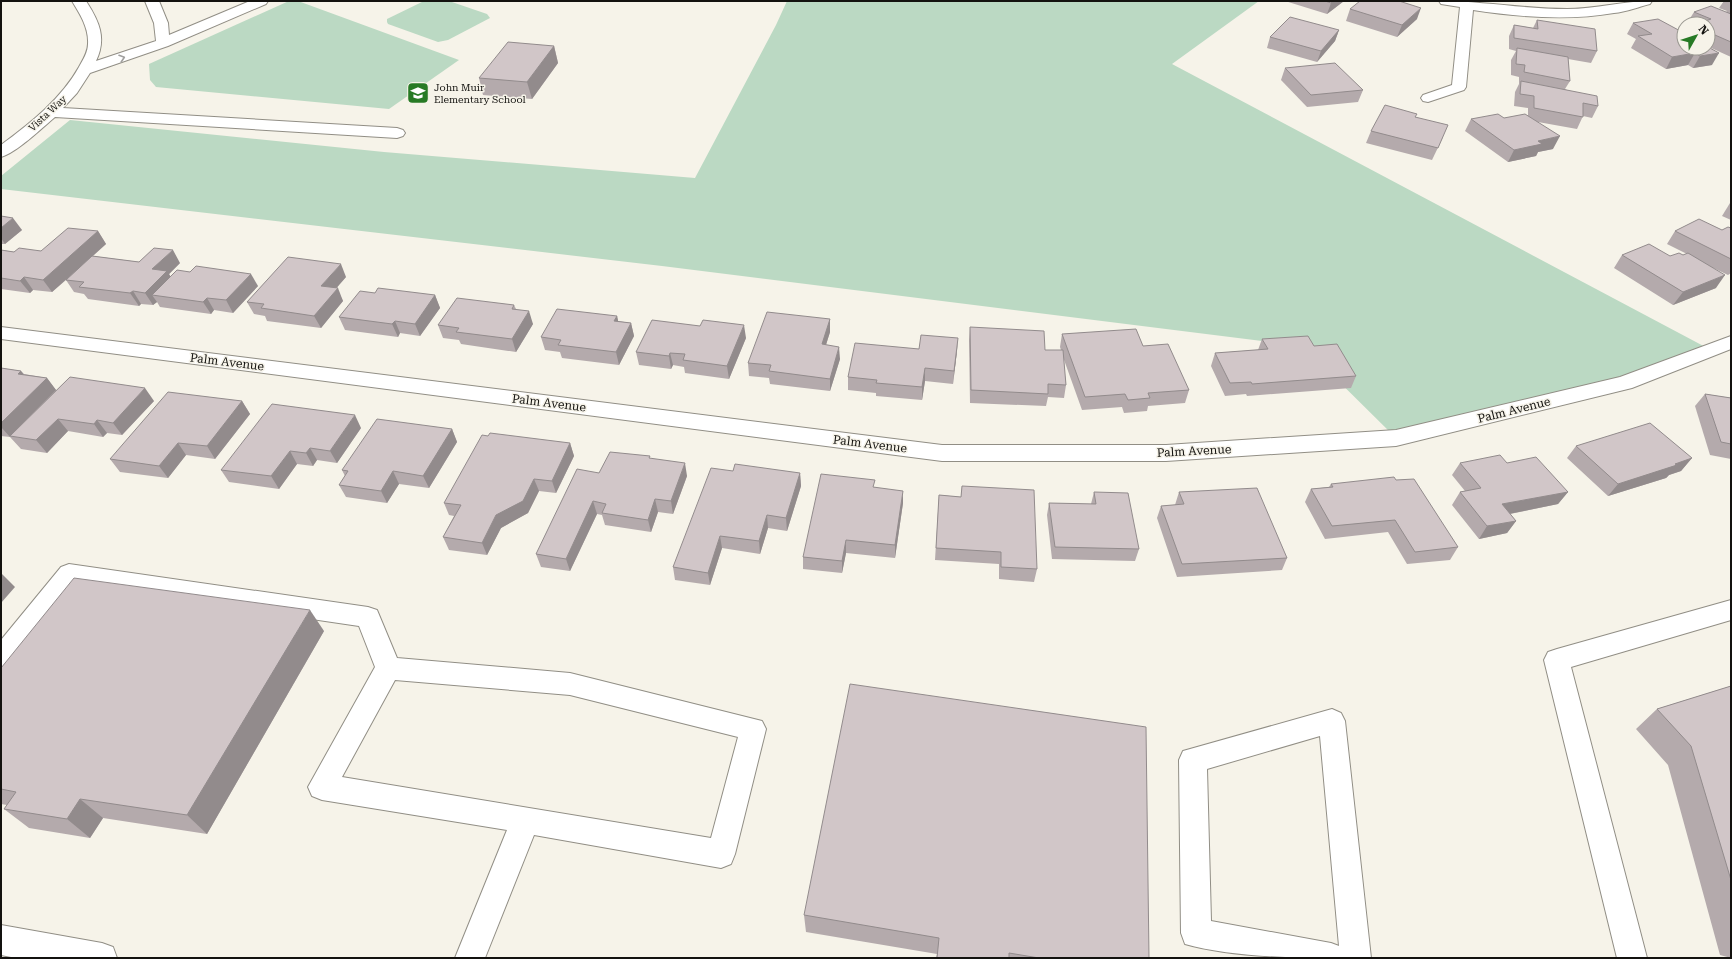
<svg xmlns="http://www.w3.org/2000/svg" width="1732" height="959" font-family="'Roboto Serif',serif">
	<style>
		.green { fill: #bbd9c3 }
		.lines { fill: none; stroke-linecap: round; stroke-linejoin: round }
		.minor-casing { stroke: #918e85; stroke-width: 2 }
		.minor { fill: #fff; fill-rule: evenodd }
		.wall { fill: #b4aaac }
		.shaded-wall { fill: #928b8c }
		.building { fill: #d1c6c8; stroke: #928b8c }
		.oneway { stroke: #a1a09f }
		.labels { text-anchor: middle; stroke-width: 3; stroke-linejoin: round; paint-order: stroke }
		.far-poi-label { font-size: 10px; fill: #13120f; stroke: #f6f3e9; text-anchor: start }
		.far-street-label { font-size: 10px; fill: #13120f; stroke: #f6f3e9 }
		.street-label { font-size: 12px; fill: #13120f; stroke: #f6f3e9 }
	</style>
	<rect width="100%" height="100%" fill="#f6f3e9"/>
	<!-- green -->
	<g class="green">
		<polygon points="289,1 298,1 459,60 389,109 156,87 150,80 149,64"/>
		<polygon points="424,1 449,1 487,14 490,18 448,40 438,42 388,24 387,22 387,19"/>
		<polygon points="787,1 1259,1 1172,64 1711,350 1625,383 1396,438 1303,346 662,266 1,189 1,176 70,120 384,152 695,178 776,25"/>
	</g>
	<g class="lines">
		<!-- minor casing -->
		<g class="minor-casing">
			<g id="minor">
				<path d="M72 1H86C99 21 107 38 96 61L156 41 154 23 145 1H159L168 23 169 35 250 1H268L266 4 168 46 90 73 77 93 63 108 397 128 403 130 405 133 403 136 397 138 55 117C42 128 16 153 1 157V145C31 123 61 99 79 67 83 60 88 52 88 44 89 28 80 14 72 1Z"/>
				<path d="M1439 1C1482 1 1524 9 1567 9 1596 9 1623 1 1652 1L1650 4C1638 7 1626 12 1614 13 1568 21 1519 17 1473 10L1466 87 1464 90 1428 102 1423 101 1421 98 1423 95 1452 85 1460 7 1441 4Z"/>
				<polygon points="1,327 942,445 1166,445 1396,430 1620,377 1731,336 1731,349 1632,388 1396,446 1166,461 942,461 1,339"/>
				<path d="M69 564 368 607 377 610 397 658 570 673 762 721 766 729 735 854 731 864 721 868 534 835 485 958H455L507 830 322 800 312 796 308 787 375 667 359 626 75 584 10 666 1 669V640L61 567ZM395 680 570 695 738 737 711 838 342 777Z"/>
				<polygon points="1731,600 1731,620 1571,667 1647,958 1617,958 1544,660 1548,652 1557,649"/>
				<path d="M1332 709 1341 713 1345 721 1371 958C1315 958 1237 959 1185 944L1181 933 1179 760 1183 751ZM1320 736 1339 946 1331 943 1211 921 1207 769Z"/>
				<polygon points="1,925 102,943 113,947 117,958 16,958 1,955"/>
			</g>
		</g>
		<!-- minor -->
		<use href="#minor" class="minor"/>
	</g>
	<!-- wall -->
	<g class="wall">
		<polygon points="1285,1 1344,1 1327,14"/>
		<polygon points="1724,1 1731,1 1731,57 1709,47 1712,65 1693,68 1688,65 1666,69 1631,48 1636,39 1627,34 1633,23 1708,48 1708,24 1689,24 1687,23 1694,12 1726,12 1727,11 1719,8"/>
		<polygon points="1350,9 1417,19 1397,37 1346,21"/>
		<polygon points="1537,20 1597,51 1591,63 1568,59 1570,81 1565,89 1598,106 1592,118 1583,116 1577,129 1538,122 1553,149 1538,152 1536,156 1508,162 1465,131 1471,119 1504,118 1528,115 1528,108 1514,106 1515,92 1519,84 1519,77 1511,75 1511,60 1516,51 1509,49 1509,36 1514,25 1533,28"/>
		<polygon points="1339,30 1335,41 1317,62 1267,48 1270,37"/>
		<polygon points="554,46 558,63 532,99 483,95 479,78"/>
		<polygon points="1285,68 1363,90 1358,102 1307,107 1281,80"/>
		<polygon points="1415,117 1443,137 1432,160 1366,143 1371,131"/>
		<polygon points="1730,203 1731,203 1731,220 1722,216"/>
		<polygon points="1,216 22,230 5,244 1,244"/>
		<polygon points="1731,228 1731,273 1728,275 1705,264 1716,288 1673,305 1614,268 1622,255 1670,256 1683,255 1687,254 1667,244 1675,231 1722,230"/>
		<polygon points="98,231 106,244 93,256 139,262 180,263 169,274 170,277 258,286 233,313 214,310 211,314 160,307 157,302 153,305 141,304 139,306 88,299 84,294 74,292 66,280 52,292 33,290 30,293 1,289 1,250 14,252 41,251"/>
		<polygon points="346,277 336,288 343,301 321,328 267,321 265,316 254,314 247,302"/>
		<polygon points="375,293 435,295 440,308 420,336 400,333 398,337 345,330 339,317"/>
		<polygon points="514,305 516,309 533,324 516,352 461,344 459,340 443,338 438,325"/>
		<polygon points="617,316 618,321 631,323 634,336 619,365 562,358 560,352 545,350 541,337"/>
		<polygon points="830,319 830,332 826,345 840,359 830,391 770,384 769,378 749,376 748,363"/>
		<polygon points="970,327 1045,350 1061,350 1060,347 1062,334 1143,346 1189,390 1185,403 1148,406 1147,411 1124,413 1122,407 1082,410 1063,357 1066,385 1064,398 1048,397 1046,406 970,403 969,340"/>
		<polygon points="746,338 729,379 685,373 684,367 673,365 671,369 639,365 636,352"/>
		<polygon points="1262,339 1314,346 1356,376 1351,388 1247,396 1246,394 1225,396 1211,366 1215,353 1258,350"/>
		<polygon points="919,349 957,351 953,384 925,381 922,400 876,396 876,393 848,390 848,377"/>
		<polygon points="1,368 21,371 24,374 47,378 56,390 154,401 122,435 107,433 103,437 68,431 47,453 21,449 10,437 1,436"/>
		<polygon points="1705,394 1731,398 1731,459 1710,455 1695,406"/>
		<polygon points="242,401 250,414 215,459 186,455 168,478 120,472 110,459"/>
		<polygon points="361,428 337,463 317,460 313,466 297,464 279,489 229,482 221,470"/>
		<polygon points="452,429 457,442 429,488 399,484 387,503 346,497 339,485 345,476 342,470"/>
		<polygon points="570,443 574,456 556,493 539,491 528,513 501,528 487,555 449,550 443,537 454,516 449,515 444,503"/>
		<polygon points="1576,446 1692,458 1681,471 1669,475 1666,478 1608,496 1567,458"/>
		<polygon points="650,459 687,476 673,514 658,512 651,532 605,525 602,515 597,514 570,571 541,567 536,554 599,473"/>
		<polygon points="1460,463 1507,463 1568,492 1558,504 1510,514 1516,521 1507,533 1479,539 1452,505 1460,492 1465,491 1452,475"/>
		<polygon points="733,471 800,473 801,486 787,531 768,528 760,554 722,548 710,585 675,580 673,567"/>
		<polygon points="1396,480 1458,547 1450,560 1407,564 1388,532 1325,539 1305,502 1311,489 1329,487 1331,484"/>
		<polygon points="962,486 1037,569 1034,582 999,579 999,564 935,560 939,495 961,497"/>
		<polygon points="874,487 903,503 895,558 846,553 842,573 803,569 803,557"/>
		<polygon points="1094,492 1139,549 1135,561 1052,559 1047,515 1049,503 1091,504"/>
		<polygon points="1179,492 1287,558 1282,570 1177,577 1157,518 1161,506 1175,505"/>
		<polygon points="324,631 207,834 103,818 90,838 29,828 4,809 7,805 1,804 1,668"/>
		<polygon points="1731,686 1731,958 1720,955 1668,765 1636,729 1657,709"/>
		<polygon points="804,915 1149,958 936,958 937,954 806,932"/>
	</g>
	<!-- shaded-wall -->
	<g class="shaded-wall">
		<polygon points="1333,1 1344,1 1327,14 1331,3"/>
		<polygon points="1421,8 1417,19 1397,37 1402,25"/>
		<polygon points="1339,30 1335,41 1317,62 1321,51"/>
		<polygon points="554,46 558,63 532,99 527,82"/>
		<polygon points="1695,53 1688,65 1666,69 1672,57"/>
		<polygon points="1719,53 1712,65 1693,68 1700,56"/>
		<polygon points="1560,136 1553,149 1538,152 1536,156 1508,162 1514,150 1538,141"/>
		<polygon points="13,218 22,230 5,244 1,238 1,228"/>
		<polygon points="98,231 106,244 52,292 43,280"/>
		<polygon points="173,250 180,263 169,274 175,284 152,295 157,302 153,305 145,293 152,269"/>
		<polygon points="341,264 346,277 327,299 321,286"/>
		<polygon points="251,274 258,286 233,313 226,300"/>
		<polygon points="1725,275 1716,288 1673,305 1683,292"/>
		<polygon points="24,277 33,290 30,293 20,281"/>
		<polygon points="338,288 343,301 321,328 314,316"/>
		<polygon points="133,291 141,304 139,306 130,293"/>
		<polygon points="435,295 440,308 420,336 415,324"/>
		<polygon points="207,298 214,310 211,314 203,302"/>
		<polygon points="529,311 533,324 516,352 512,339"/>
		<polygon points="617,316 620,329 614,321"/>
		<polygon points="830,319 830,332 822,357 822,344"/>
		<polygon points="395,321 400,333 398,337 392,324"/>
		<polygon points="631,323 634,336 619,365 616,352"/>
		<polygon points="744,325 746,338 729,379 727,366"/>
		<polygon points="958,338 957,351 953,384 954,371"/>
		<polygon points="839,347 840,359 830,391 830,379"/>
		<polygon points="670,353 673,365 671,369 669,356"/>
		<polygon points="925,368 925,381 922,400 922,387"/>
		<polygon points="21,371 31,384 18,374"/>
		<polygon points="47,378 56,390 10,436 10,437 1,427 1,423"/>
		<polygon points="145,388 154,401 122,435 113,423"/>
		<polygon points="242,401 250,414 215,459 207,446"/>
		<polygon points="355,415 361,428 337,463 330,451"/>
		<polygon points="58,419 68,431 47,453 36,440"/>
		<polygon points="97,420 107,433 103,437 94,424"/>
		<polygon points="452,429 457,442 429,488 423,476"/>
		<polygon points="178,443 186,455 168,478 159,466"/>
		<polygon points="570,443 574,456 556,493 552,481"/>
		<polygon points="310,448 317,460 313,466 306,453"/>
		<polygon points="290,451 297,464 279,489 271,476"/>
		<polygon points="1692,458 1681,471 1669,475 1666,478 1608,496 1618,484 1675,464"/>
		<polygon points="685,463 687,476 673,514 671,501"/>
		<polygon points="393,471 399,484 387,503 381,491"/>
		<polygon points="800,473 801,486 787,531 786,518"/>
		<polygon points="534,479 539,491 528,513 501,528 487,555 482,543 496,515"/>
		<polygon points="903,491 903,503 895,558 895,545"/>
		<polygon points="1568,492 1558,504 1494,517 1502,504"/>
		<polygon points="655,499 658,512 651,532 648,520"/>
		<polygon points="593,501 597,514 570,571 566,559"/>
		<polygon points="767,515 768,528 760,554 759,541"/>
		<polygon points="1516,521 1507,533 1479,539 1487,526"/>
		<polygon points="720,536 722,548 710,585 708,573"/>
		<polygon points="846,540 846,553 842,573 842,561"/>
		<polygon points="1,573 15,587 1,603"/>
		<polygon points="310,610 324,631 207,834 187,815"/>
		<polygon points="80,799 103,818 90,838 67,819"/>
	</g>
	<!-- building -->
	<g class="building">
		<polygon points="1325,1 1333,1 1331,3"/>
		<polygon points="1360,1 1399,1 1421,8 1402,25 1350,9"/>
		<polygon points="1711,6 1731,14 1731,42 1708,32 1708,24 1697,24 1711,19 1694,12"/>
		<polygon points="1290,17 1339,30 1321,51 1270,37"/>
		<polygon points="1658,19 1684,33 1684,48 1708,48 1708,47 1719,53 1700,56 1695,53 1672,57 1638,36 1652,34 1633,23"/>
		<polygon points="1537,20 1595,29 1597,51 1514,38 1514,25 1538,29"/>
		<polygon points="508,42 554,46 527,82 479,78"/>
		<polygon points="1517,48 1568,57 1570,81 1524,72 1525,65 1516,64"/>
		<polygon points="1335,63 1363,90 1311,95 1285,68"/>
		<polygon points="1521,81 1597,96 1598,106 1583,103 1583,117 1534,108 1534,96 1520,94"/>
		<polygon points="1385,105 1417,114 1415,117 1448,125 1438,148 1371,131"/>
		<polygon points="1498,114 1504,118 1525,114 1560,136 1538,141 1542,144 1514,150 1471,119"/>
		<polygon points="1,216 13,218 1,228"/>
		<polygon points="1699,219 1722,230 1728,227 1731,228 1731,259 1675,231"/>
		<polygon points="68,228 98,231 43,280 24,277 20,281 1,278 1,250 14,252 19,248 41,251"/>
		<polygon points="1649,244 1670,256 1679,253 1683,255 1688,253 1725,275 1683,292 1622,255"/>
		<polygon points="154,248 173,250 152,269 167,271 145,293 133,291 130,293 79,287 84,282 66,280 92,256 139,262"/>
		<polygon points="288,257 341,264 321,286 338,288 314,316 261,308 264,304 247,302"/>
		<polygon points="196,266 251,274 226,300 207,298 203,302 152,295 177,270 190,272"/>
		<polygon points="378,288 435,295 415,324 395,321 392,324 339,317 360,291 375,293"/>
		<polygon points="457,298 514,305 512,309 529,311 512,339 456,332 459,328 438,325"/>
		<polygon points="557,309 617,316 614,321 631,323 616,352 558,345 561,340 541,337"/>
		<polygon points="767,312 830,319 822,344 839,347 830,379 769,371 771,365 748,363"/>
		<polygon points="652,320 700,326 703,320 744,325 727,366 683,360 685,354 670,353 669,356 636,352"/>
		<polygon points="970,327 1044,331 1045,350 1063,350 1066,385 1048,384 1048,394 971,390"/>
		<polygon points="1136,329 1143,346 1168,344 1189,390 1148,393 1150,398 1128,400 1125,394 1085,397 1062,334"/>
		<polygon points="921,335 958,338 954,371 925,368 922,387 876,383 877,380 848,377 855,343 919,349"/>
		<polygon points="1308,336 1314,346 1337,344 1356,376 1252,384 1251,382 1230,383 1215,353 1268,349 1262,339"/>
		<polygon points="1,368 21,371 18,374 47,378 1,423"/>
		<polygon points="70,377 145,388 113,423 97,420 94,424 58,419 36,440 10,436"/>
		<polygon points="168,392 242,401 207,446 178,443 159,466 110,459"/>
		<polygon points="1705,394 1731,398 1731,444 1721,442"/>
		<polygon points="272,404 355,415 330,451 310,448 306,453 290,451 271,476 221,470"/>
		<polygon points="377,419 452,429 423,476 393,471 381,491 339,485 348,471 342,470"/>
		<polygon points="1650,423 1692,458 1675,464 1677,465 1618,484 1576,446"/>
		<polygon points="490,433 570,443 552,481 534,479 523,501 496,515 482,543 443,537 461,505 444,503 482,435 488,436"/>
		<polygon points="610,452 650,456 649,458 685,463 671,501 655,499 648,520 602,513 606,504 593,501 566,559 536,554 577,469 599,473"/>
		<polygon points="1500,455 1507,463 1536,457 1568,492 1502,504 1516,521 1487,526 1460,492 1481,488 1460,463"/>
		<polygon points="735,464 800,473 786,518 767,515 759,541 720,536 708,573 673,567 711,468 733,471"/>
		<polygon points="821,474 875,480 873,487 903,491 895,545 846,540 842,561 803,557"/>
		<polygon points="1394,477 1396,480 1414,479 1458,547 1415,552 1395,520 1332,526 1311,489 1333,487 1331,484"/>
		<polygon points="962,486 1034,490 1037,569 1001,567 1001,552 936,548 939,495 961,497"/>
		<polygon points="1257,488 1287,558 1182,564 1161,506 1184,504 1179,492"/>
		<polygon points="1094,492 1128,493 1139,549 1055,547 1049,503 1096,504"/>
		<polygon points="74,578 310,610 187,815 80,799 67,819 4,809 16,792 1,789 1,668"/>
		<polygon points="850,684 1146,727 1149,958 1039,958 1009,953 1009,958 937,958 939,938 804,915"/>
		<polygon points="1731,686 1731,880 1691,746 1657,709"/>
	</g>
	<!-- one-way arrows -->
	<defs><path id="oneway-chevron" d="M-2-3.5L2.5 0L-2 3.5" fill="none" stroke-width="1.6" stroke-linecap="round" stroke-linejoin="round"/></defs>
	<use class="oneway" href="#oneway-chevron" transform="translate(122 58) rotate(-18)"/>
	<!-- icons -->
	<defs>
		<g id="school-square" transform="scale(1.15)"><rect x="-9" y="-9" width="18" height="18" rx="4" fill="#277a25" stroke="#f6f3e9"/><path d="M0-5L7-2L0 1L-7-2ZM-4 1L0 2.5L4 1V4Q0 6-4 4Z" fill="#fff"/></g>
	</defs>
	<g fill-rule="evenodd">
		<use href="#school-square" x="418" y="93"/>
	</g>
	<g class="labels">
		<!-- far-poi labels -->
		<g class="far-poi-label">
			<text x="434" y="91">John Muir<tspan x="434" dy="12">Elementary School</tspan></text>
		</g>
		<!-- far-street labels -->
		<g class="far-street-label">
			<text transform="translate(47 113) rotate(-43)" y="4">Vista Way</text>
		</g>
		<!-- street labels -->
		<g class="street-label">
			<text transform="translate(227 362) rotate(7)" y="4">Palm Avenue</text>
			<text transform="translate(549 403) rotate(7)" y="4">Palm Avenue</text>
			<text transform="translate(1514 410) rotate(-14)" y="4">Palm Avenue</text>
			<text transform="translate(870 444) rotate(7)" y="4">Palm Avenue</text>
			<text transform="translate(1194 451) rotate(-3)" y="4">Palm Avenue</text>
		</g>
	</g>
	<!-- border -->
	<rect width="1732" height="959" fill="none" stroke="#13120f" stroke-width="4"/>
	<!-- north arrow -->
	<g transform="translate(1696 36) rotate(51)"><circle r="19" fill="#f6f3e9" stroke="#9b9992"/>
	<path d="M0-3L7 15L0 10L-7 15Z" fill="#277a25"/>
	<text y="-6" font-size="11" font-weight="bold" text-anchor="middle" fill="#13120f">N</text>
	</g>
</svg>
